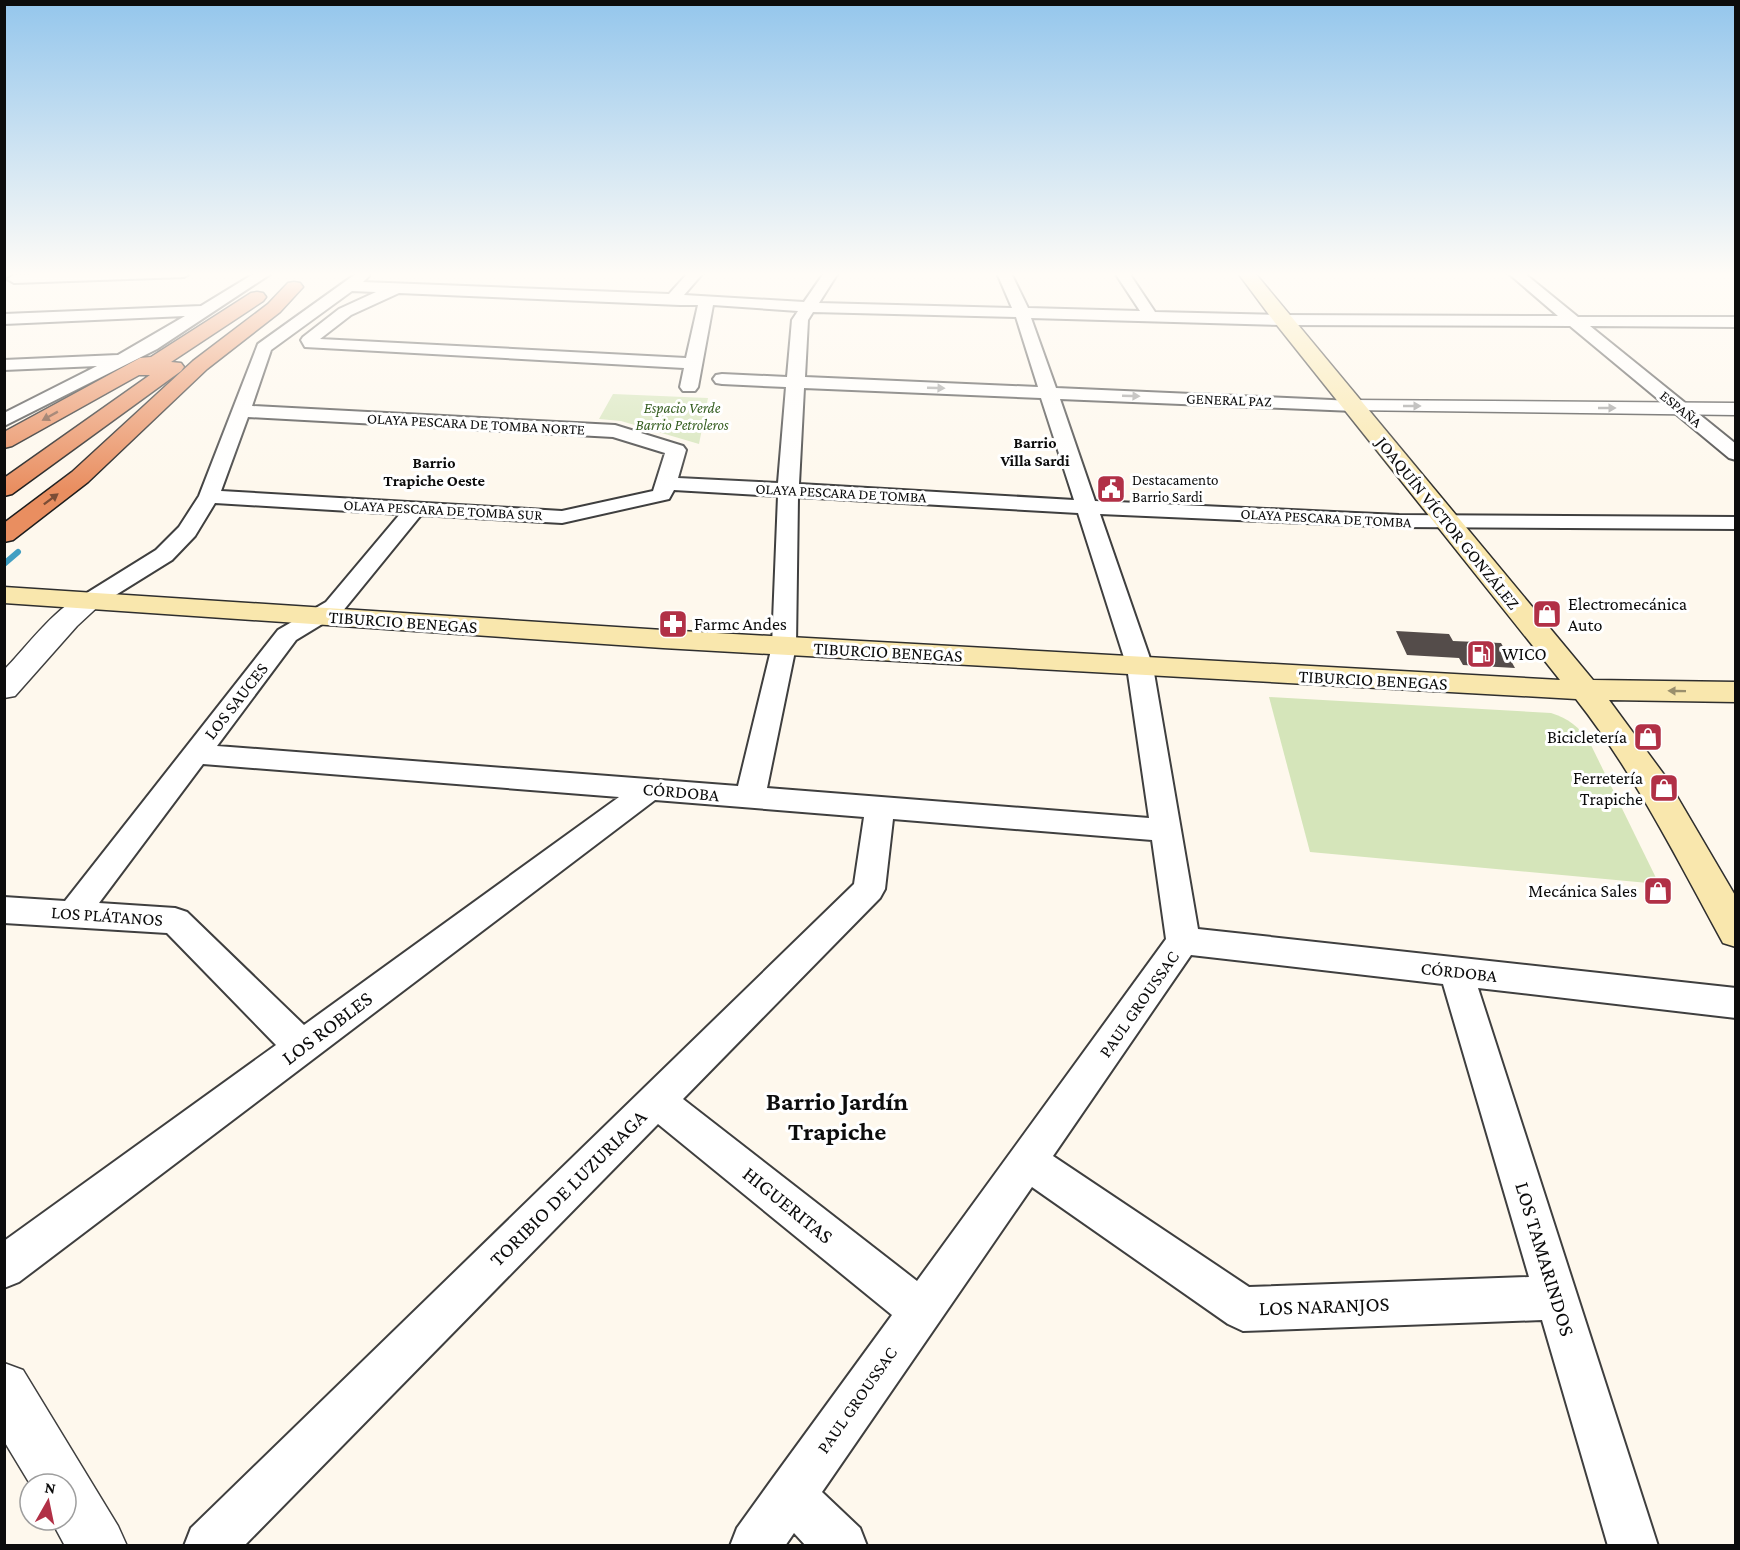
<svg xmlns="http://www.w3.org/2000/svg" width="1740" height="1550" font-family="'Crimson Pro',serif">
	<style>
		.green { fill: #d5e5ba }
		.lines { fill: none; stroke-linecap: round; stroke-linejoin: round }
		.stream { stroke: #429fc2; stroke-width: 6 }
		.building { fill: #544c4a }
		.minor-casing { stroke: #3f3f3f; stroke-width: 4 }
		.tertiary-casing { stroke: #3f3f3f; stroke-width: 3 }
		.secondary-casing { stroke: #2e2e2e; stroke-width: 3 }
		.motorway-casing { stroke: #1d1d1d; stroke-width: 3 }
		.minor { fill: #fff; fill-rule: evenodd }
		.tertiary { fill: #fff; fill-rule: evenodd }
		.secondary { fill: #f9e7ad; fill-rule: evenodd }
		.motorway { fill: #e98e60; fill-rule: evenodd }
		.oneway { fill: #9e9e9e }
		.oneway2 { fill: #7a4d36 }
		.oneway3 { fill: #9a8f6d }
		.labels { text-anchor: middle; stroke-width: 6; stroke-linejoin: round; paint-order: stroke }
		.far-street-label { font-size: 15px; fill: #0c0c0c; stroke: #fff }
		.far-park-label { font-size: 15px; font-style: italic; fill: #365f22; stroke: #fff }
		.far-poi-label { font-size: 15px; fill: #0c0c0c; stroke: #fff; text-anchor: start }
		.far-neighbourhood-label { font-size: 16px; font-weight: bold; fill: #0c0c0c; stroke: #fff }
		.street-label { font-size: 18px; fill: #0c0c0c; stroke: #fff }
		.poi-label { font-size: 18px; fill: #0c0c0c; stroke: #fff; text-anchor: start }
		.near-street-label { font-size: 21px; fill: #0c0c0c; stroke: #fff }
		.near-quarter-label { font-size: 26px; font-weight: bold; fill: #0c0c0c; stroke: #fff }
	</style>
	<rect width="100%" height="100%" fill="#fef8ed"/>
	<!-- green -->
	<g class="green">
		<polygon points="613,394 708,398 699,444 621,421 599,419"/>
		<path d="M1269 697 1551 713C1569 719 1578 726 1589 741L1659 884 1310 852Z"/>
	</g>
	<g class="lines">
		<!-- stream -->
		<polyline class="stream" points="4,564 18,552"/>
	</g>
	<!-- building -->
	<polygon class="building" points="1396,631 1449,634 1453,641 1501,643 1515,668 1463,665 1459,658 1407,655"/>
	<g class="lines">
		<!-- minor casing -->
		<g class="minor-casing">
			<g id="minor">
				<polygon points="65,273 191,273 184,277 14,283 7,279 14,275"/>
				<polygon points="255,273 272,273 157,349 4,426 4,413 97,366 4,370 4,360 118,355 185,316 4,324 4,314 201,306"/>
				<path d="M357 273H367L369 276 363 282 669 294 688 273H703L684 295 804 302 824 273H838L819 303 1012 308 997 273H1011L1028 308 1140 311 1115 273H1129L1155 312 1282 315 1558 316 1508 273H1524L1578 317H1736V327L1590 326 1736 444V460L1729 458 1570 326 1282 325 1031 318 1056 388 1354 401 1360 402 1363 406 1360 410 1354 411 1060 399 1095 501 1399 515 1736 517V529L1399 527 1100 514 1153 667 1198 929 1736 988V1018L1478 988 1658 1546H1608L1542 1320 1243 1331 1228 1324 1032 1187 822 1492 860 1528 867 1546H806L794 1533 785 1546H730L737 1528 773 1478 892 1315 658 1124 244 1546H184L191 1528 854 884 864 817 655 800 19 1282 4 1288V1241L276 1045 167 933 4 923V897L65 901 278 630 326 602 400 514 215 503 195 536 172 560 98 606 90 608 82 606 78 601 82 596 156 550 179 527 199 496 258 344ZM352 291 376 292 339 309 303 337 301 340 305 347 684 368 680 387 683 391H695L698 387 713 305 798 311 792 320 787 377 722 374 716 375 713 379 716 383 722 384 786 387 778 483 678 478 686 450 683 446 615 425 252 406 271 350ZM399 293 680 305H698L686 358 320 339 351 315ZM813 312 1016 317 1038 387 805 377 808 320ZM804 388 1041 398 1074 500 799 484ZM248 417 613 437 665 453 653 491 562 511 221 491ZM674 490 778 496 772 646 738 786 217 746 296 640 342 612 421 515 562 523 669 499ZM798 497 1078 513 1127 667 1149 818 767 788 796 646ZM203 764 619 797 304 1025 187 912 175 908 99 903ZM893 819 1152 840 1166 939 917 1281 683 1099 880 898 885 889ZM1191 955 1443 984 1529 1277 1249 1287 1053 1156Z"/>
			</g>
		</g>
		<!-- tertiary casing -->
		<g class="tertiary-casing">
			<g id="tertiary">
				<polygon points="1354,400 1736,403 1736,415 1347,410 1343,406 1347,402"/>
				<path d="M90 593 100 595 104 601 77 626 15 696 4 698V670C26 648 60 600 90 593Z"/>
				<polygon points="4,1363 23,1370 118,1526 127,1546 65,1546 51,1520 66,1520 66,1484 30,1484 4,1441"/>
			</g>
		</g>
		<!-- secondary casing -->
		<g class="secondary-casing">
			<path id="secondary" d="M1238 273H1255L1593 680 1736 682V702L1609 700 1665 776 1736 897V947L1723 943C1677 859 1635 774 1576 699L663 648 4 603V587L663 630 1560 680 1276 324Z"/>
		</g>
		<!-- motorway casing -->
		<g class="motorway-casing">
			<g id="motorway">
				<polygon points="294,282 300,283 303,287 280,312 207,369 88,482 13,540 4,542 4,523 72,472 193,361 268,304 288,283"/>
				<polygon points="257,292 263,293 266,297 263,301 171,362 181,363 184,367 181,371 12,494 4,496 4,478 150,375 139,375 12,446 4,448 4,432 140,358 151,357 251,293"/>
			</g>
		</g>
		<!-- minor -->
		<use href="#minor" class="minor"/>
		<!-- tertiary -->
		<use href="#tertiary" class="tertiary"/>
		<!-- secondary -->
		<use href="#secondary" class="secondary"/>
		<!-- motorway -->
		<use href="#motorway" class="motorway"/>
	</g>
	<!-- one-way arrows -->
	<defs><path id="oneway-solid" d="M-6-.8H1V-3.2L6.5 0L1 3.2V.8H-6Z" transform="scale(1.5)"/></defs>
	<g class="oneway">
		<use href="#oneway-solid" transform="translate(936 388) rotate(2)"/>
		<use href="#oneway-solid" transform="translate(1131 396) rotate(2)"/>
		<use href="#oneway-solid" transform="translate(1412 406)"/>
		<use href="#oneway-solid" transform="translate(1607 408)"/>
	</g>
	<g class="oneway2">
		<use href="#oneway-solid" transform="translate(50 416) rotate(151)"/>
		<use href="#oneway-solid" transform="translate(51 499) rotate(-37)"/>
	</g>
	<use class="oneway3" href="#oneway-solid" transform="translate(1677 691) rotate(-179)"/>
	<!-- sky -->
	<linearGradient id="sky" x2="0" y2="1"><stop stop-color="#94c6ec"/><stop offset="0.56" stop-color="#fffcf7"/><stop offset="1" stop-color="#fffcf7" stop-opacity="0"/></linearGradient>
	<rect width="1740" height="490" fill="url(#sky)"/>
	<!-- icons -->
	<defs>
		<g id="civic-square" transform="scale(1.5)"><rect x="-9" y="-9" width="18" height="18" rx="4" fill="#b13046" stroke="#fff"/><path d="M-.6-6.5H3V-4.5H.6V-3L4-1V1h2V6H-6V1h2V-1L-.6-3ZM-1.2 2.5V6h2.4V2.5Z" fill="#fff"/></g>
		<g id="shop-square" transform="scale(1.5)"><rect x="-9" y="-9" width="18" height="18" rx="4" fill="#b13046" stroke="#fff"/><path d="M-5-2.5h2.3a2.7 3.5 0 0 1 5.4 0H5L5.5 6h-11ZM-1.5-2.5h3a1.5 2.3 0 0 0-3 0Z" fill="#fff"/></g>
		<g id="pharmacy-square" transform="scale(1.5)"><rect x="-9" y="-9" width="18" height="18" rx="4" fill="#b13046" stroke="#fff"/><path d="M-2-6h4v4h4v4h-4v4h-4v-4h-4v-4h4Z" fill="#fff"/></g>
		<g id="fuel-square" transform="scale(1.5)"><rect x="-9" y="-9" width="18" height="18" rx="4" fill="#b13046" stroke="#fff"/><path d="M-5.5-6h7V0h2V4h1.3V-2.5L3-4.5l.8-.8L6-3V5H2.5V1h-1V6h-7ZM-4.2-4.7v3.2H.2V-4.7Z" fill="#fff"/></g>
	</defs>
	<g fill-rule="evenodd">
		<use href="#civic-square" x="1111" y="489"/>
		<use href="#shop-square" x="1547" y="614"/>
		<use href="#pharmacy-square" x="673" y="624"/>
		<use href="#fuel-square" x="1481" y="654"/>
		<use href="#shop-square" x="1648" y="737"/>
		<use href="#shop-square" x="1664" y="788"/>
		<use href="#shop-square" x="1658" y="891"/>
	</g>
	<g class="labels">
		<!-- far-street labels -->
		<g class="far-street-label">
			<text transform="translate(1229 400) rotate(2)" y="5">GENERAL PAZ</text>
			<text transform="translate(1681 409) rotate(39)" y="5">ESPAÑA</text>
			<text transform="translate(476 424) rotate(3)" y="5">OLAYA PESCARA DE TOMBA NORTE</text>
			<text transform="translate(841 493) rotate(3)" y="5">OLAYA PESCARA DE TOMBA</text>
			<text transform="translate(443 510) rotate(3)" y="5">OLAYA PESCARA DE TOMBA SUR</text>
			<text transform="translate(1326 518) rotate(3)" y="5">OLAYA PESCARA DE TOMBA</text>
		</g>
		<!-- far-park labels -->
		<g class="far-park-label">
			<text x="682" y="413">Espacio Verde<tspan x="682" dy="17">Barrio Petroleros</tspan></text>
		</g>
		<!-- far-poi labels -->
		<g class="far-poi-label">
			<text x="1132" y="485">Destacamento<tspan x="1132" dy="17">Barrio Sardi</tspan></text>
		</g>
		<!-- far-neighbourhood labels -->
		<g class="far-neighbourhood-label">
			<text x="1035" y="448">Barrio<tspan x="1035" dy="18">Villa Sardi</tspan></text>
			<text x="434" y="468">Barrio<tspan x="434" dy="18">Trapiche Oeste</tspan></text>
		</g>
		<!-- street labels -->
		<g class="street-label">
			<text transform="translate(1448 523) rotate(51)" y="6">JOAQUÍN VÍCTOR GONZÁLEZ</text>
			<text transform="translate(403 622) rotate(4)" y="6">TIBURCIO BENEGAS</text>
			<text transform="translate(888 652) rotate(3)" y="6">TIBURCIO BENEGAS</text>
			<text transform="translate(1373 680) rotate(3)" y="6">TIBURCIO BENEGAS</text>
			<text transform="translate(236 701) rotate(-52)" y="6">LOS SAUCES</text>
			<text transform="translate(681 792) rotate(5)" y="6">CÓRDOBA</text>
			<text transform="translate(107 916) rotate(4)" y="6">LOS PLÁTANOS</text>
			<text transform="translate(1459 972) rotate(6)" y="6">CÓRDOBA</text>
			<text transform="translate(1139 1004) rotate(-55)" y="6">PAUL GROUSSAC</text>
			<text transform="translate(857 1400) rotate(-55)" y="6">PAUL GROUSSAC</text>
		</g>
		<!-- poi labels -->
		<g class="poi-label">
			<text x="1568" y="610">Electromecánica<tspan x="1568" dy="21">Auto</tspan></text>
			<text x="694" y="630">Farmc Andes</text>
			<text x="1502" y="660">WICO</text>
			<text x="1627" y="743" text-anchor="end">Bicicletería</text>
			<text x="1643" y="784" text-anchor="end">Ferretería<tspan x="1643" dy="21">Trapiche</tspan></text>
			<text x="1637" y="897" text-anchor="end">Mecánica Sales</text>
		</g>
		<!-- near-street labels -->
		<g class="near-street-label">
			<text transform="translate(327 1028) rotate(-37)" y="7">LOS ROBLES</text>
			<text transform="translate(568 1188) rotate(-45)" y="7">TORIBIO DE LUZURIAGA</text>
			<text transform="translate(788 1205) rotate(39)" y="7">HIGUERITAS</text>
			<text transform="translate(1545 1259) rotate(73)" y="7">LOS TAMARINDOS</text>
			<text transform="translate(1324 1306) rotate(-2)" y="7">LOS NARANJOS</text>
		</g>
		<!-- near-quarter labels -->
		<g class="near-quarter-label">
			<text x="837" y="1110">Barrio Jardín<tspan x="837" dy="30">Trapiche</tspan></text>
		</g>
	</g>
	<!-- border -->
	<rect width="1740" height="1550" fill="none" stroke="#0c0c0c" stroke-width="12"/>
	<!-- north arrow -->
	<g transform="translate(48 1502) rotate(9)"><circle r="28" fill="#ffffff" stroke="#9e9e9e" stroke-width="1.5"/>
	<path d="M0-4.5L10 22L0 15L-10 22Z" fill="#b13046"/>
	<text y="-9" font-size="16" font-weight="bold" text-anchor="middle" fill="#0c0c0c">N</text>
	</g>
</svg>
